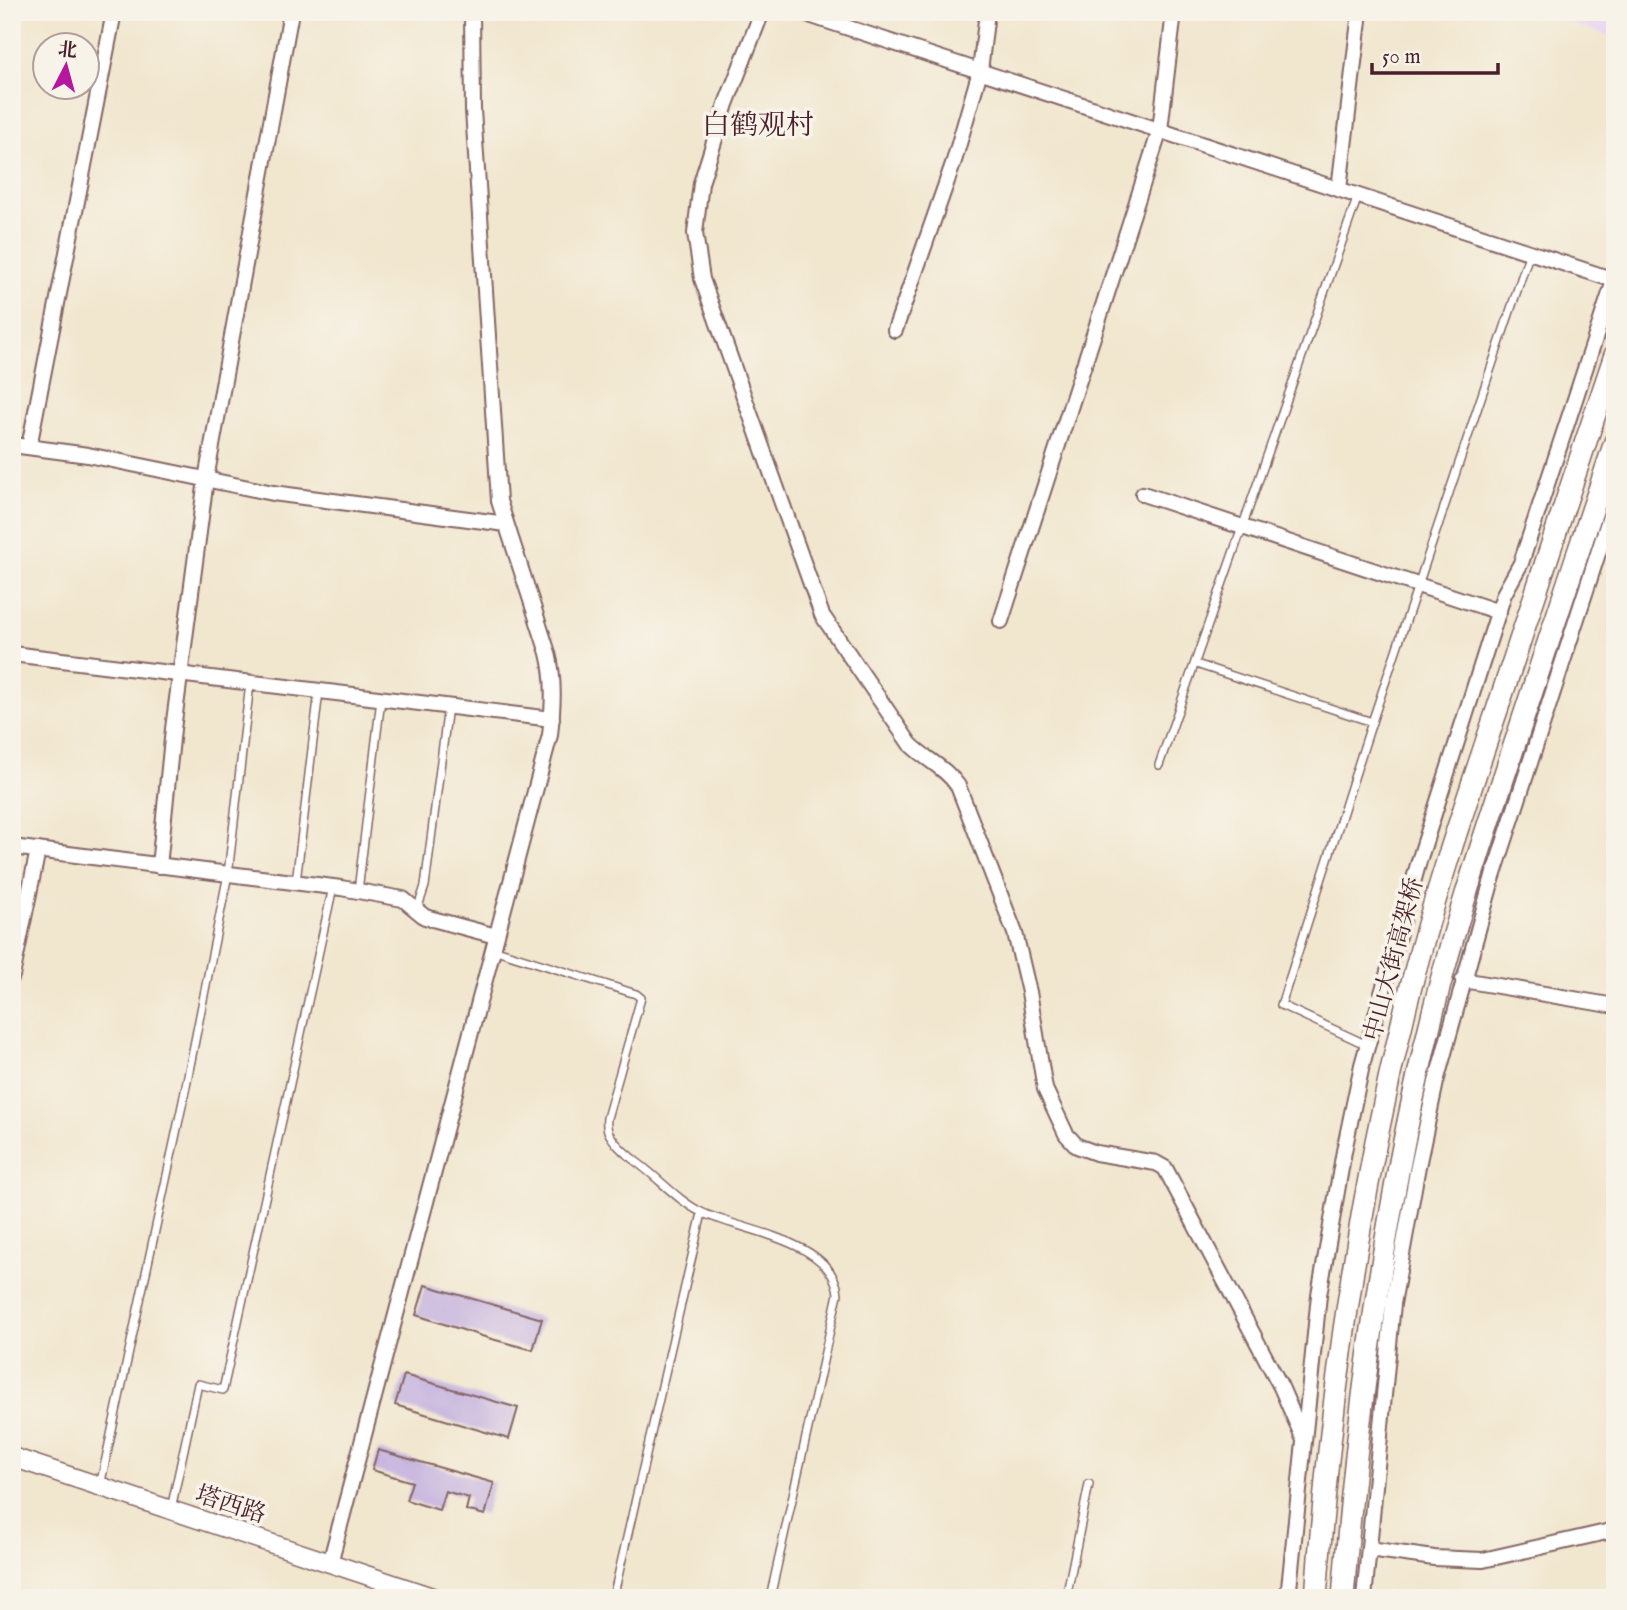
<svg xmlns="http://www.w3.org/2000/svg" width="1627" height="1610" font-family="'IM FELL English','Noto Serif SC',serif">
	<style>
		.built { fill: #e5d3f1 }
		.building { fill: #c3afde }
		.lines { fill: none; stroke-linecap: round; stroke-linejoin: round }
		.service-casing { stroke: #846564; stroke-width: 10 }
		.minor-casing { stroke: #846564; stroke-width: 18 }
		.tertiary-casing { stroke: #846564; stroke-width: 21 }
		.primary-casing { stroke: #846564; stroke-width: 24 }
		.service { stroke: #fff; stroke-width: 7 }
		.minor { stroke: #fff; stroke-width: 14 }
		.tertiary { stroke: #fff; stroke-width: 18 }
		.primary { stroke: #fff; stroke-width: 21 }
		.labels { text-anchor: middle; stroke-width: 7; stroke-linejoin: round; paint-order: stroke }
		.street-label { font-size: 24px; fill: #4a1f2b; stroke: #f7f3e8 }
		.quarter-label { font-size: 28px; fill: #4a1f2b; stroke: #f7f3e8 }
	</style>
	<rect width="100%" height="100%" fill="#f7f3e8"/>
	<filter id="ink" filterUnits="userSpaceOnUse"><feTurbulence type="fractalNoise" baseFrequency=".0143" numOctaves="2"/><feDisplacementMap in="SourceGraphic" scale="14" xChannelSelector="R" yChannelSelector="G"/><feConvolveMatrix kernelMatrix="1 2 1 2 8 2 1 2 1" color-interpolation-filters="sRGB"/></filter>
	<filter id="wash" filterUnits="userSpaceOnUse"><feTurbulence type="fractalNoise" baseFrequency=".00686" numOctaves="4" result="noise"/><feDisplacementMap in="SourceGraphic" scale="28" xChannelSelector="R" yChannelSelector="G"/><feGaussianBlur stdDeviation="1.57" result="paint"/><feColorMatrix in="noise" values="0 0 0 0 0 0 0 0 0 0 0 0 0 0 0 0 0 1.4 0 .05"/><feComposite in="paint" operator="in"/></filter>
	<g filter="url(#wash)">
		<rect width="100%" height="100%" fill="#f1e6ce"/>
		<!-- built -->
		<polygon class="built" points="1538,12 1615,12 1615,38"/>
		<g id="blocks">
			<!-- building -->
			<g class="building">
				<polygon points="425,1285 542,1319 533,1350 488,1338 416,1315"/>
				<polygon points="404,1375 518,1408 509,1439 395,1405"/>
				<polygon points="378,1450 494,1483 485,1515 466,1510 469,1498 445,1491 439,1510 406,1500 412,1482 372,1470"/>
			</g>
		</g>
	</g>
	<g filter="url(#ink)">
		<use href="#blocks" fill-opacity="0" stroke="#846564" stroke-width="2"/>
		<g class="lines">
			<!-- service casing -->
			<g class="service-casing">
				<g id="service">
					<polyline points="1196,664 1372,722"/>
					<polyline points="1159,765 1358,196"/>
					<polyline points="296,882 319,691"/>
					<polyline points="358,891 381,699"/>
					<polyline points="417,910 425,886 448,706"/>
					<path d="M493 949 636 994 641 998 607 1118C606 1126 607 1132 612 1138 621 1152 635 1160 648 1171 665 1185 682 1203 703 1213 743 1231 834 1241 838 1294L770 1598"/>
					<polyline points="1367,1045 1281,1005 1372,722 1530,252"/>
					<polyline points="100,1486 183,1101 228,874 250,683"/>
					<polyline points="171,1509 198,1384 223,1390 333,887"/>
					<polyline points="613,1598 702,1213"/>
					<polyline points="1066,1598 1089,1484"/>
				</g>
			</g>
			<!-- minor casing -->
			<g class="minor-casing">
				<g id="minor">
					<path d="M762 12 726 104 701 183 695 233 702 279 822 615 910 744C925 759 946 768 958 786L1015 933 1029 992 1045 1089 1066 1134 1077 1146 1096 1153 1156 1163 1165 1168 1281 1387 1304 1440"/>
					<polyline points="800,12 1614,280"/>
					<polyline points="1339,189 1360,12"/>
					<polyline points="895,330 954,161 980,71 987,12"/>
					<polyline points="12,445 88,455 273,493 506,524"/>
					<polyline points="29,447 114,12"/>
					<polyline points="1143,494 1499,612"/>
					<polyline points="1001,621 1160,130 1174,12"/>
					<polyline points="12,654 552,719"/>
					<polyline points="12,847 341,888 403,899 425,917 496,936"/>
					<polyline points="159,866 173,729 206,479 291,12"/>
					<polyline points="12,976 38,850"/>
					<polyline points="1463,980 1615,1006"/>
					<polyline points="1369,1549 1434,1558 1483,1560 1615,1530"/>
					<path d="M330 1563 550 735C553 707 555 681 548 653L499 501 473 110 472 12"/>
					<polyline points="1288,1598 1319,1295 1344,1151 1362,1065 1419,861 1504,594 1521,563 1615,278"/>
					<polyline points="1364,1598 1393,1304 1418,1166 1436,1082 1491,883 1615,501"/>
				</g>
			</g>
			<!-- tertiary casing -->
			<g class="tertiary-casing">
				<polyline id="tertiary" points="12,1457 435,1598"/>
			</g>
			<!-- primary casing -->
			<g class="primary-casing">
				<g id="primary">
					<path d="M1316 1598C1330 1396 1358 1202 1406 1006 1431 905 1464 808 1497 710 1536 591 1575 473 1615 355"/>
					<path d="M1343 1598C1358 1400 1385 1205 1433 1012 1456 919 1487 828 1517 737 1549 639 1582 540 1615 442"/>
				</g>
			</g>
			<!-- service -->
			<use href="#service" class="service"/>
			<!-- minor -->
			<use href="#minor" class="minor"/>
			<!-- tertiary -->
			<use href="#tertiary" class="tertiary"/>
			<!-- primary -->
			<use href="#primary" class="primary"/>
		</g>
	</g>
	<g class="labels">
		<!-- street labels -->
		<g class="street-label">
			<text transform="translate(1393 959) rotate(-75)" y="8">中山大街高架桥</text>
			<text transform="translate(231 1504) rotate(18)" y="8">塔西路</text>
		</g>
		<!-- quarter labels -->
		<g class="quarter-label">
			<text x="758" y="134">白鹤观村</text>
		</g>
	</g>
	<!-- margin -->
	<rect width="1627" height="1610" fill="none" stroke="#f7f3e8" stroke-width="42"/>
	<!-- north arrow -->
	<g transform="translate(66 66) rotate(6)"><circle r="33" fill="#f7f3e8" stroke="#b29e9c" stroke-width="2"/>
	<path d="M0-5L12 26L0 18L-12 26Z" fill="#b5179e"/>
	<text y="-10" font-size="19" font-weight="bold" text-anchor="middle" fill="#4a1f2b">北</text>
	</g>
	<!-- scale -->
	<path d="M1372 63v10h126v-10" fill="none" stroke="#4a1f2b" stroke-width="3.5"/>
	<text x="1382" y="63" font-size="21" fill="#4a1f2b" stroke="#f7f3e8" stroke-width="5" paint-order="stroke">50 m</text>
</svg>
